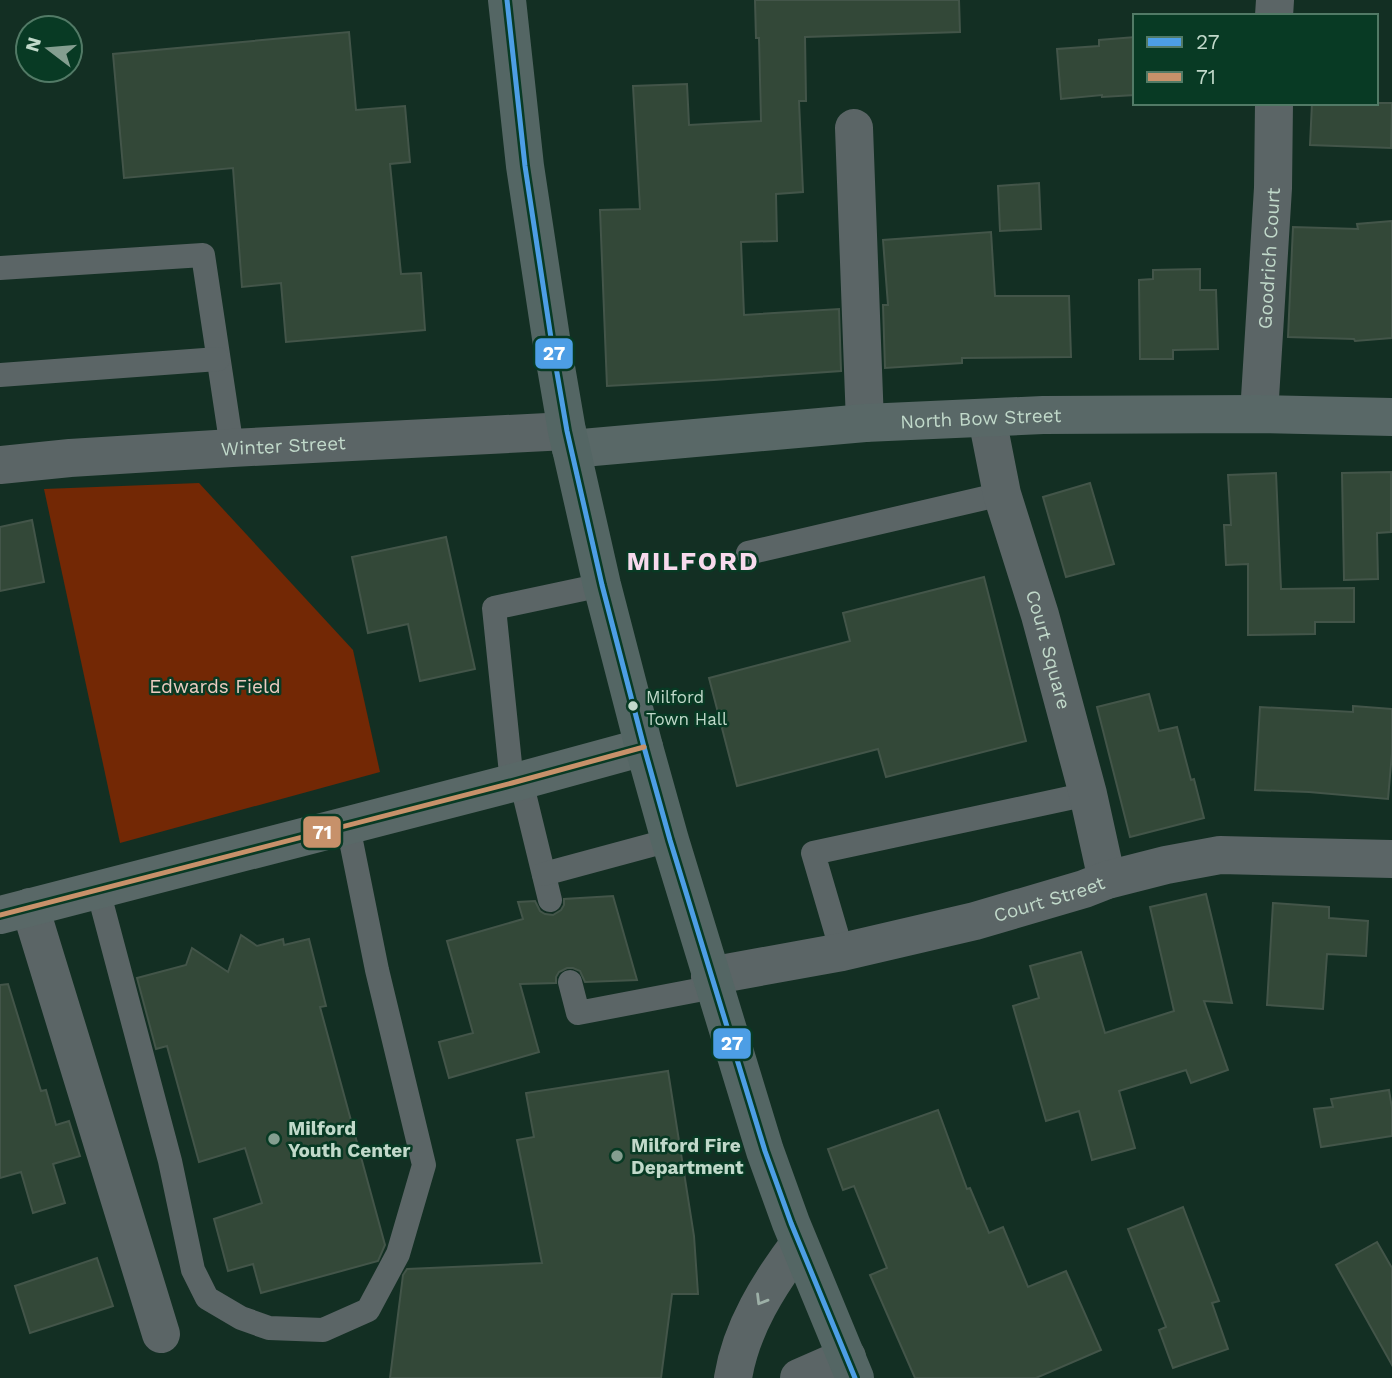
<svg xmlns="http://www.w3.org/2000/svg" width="1392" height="1378" font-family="'Work Sans',sans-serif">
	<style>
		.green { fill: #732805 }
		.building { fill: #334838; stroke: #435549; stroke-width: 2 }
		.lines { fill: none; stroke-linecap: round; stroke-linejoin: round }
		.lane { stroke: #5b6566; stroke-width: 24 }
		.street { stroke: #5b6566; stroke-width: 38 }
		.secondary { stroke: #596867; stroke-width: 38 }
		.primary { stroke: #546664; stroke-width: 38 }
		.bus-1-casing { stroke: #083a24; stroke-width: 10 }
		.bus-2-casing { stroke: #083a24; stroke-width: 10 }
		.bus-1 { stroke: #4d9ee5; stroke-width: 5 }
		.bus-2 { stroke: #c7916a; stroke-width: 5 }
		.oneway { stroke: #9db0a7 }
		.bus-dot { fill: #c1d9ca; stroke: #083a24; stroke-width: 2.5 }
		.poi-dot { fill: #849e90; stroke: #083a24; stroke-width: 2.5 }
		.labels { text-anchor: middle; stroke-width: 5; stroke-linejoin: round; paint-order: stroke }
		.bus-label { font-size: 17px; fill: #c1d9ca; stroke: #083a24; text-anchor: start }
		.street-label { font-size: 19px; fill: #c1d9ca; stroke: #083a24 }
		.park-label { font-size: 19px; fill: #ebccc1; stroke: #083a24 }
		.poi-label { font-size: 19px; font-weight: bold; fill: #c1d9ca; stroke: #083a24; text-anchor: start }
		.district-label { font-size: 26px; font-weight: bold; letter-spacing: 2px; fill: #f7daed; stroke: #083a24 }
		.line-badge { stroke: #083a24; stroke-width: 2.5 }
		.badge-label { font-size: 19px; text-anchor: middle; font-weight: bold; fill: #fff }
	</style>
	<rect width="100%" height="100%" fill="#132f23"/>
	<!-- green -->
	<polygon class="green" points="199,483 353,650 380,772 120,843 44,489"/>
	<!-- building -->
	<g class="building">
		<polygon points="755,0 959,0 960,32 805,37 806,101 799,101 803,192 776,194 777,241 741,242 744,315 839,309 841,371 714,380 607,386 600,210 640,209 633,86 687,84 689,125 761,121 759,38 756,38"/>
		<polygon points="349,32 356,110 405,106 410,162 390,164 401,274 421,273 425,330 286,342 281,283 242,287 233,168 124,178 113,54"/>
		<polygon points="1135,37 1135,95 1102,97 1102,95 1061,99 1057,49 1099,46 1099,40"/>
		<polygon points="1312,103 1392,103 1391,148 1310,145"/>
		<polygon points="1039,183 1041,229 1000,231 998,186"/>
		<polygon points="1392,221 1392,338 1355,341 1354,339 1288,337 1293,227 1358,229 1357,224"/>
		<polygon points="991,232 995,296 1069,296 1071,357 962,358 962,363 885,368 883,305 888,305 883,240"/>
		<polygon points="1200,269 1200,290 1216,290 1218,349 1173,350 1173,359 1140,359 1139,280 1153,279 1153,270"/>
		<polygon points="1391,472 1391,532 1377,533 1378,579 1344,580 1342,473"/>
		<polygon points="1276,473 1281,589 1354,588 1354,622 1315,622 1315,634 1248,635 1248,564 1226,565 1224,525 1231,525 1228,475"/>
		<polygon points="1090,483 1114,564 1066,577 1043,497"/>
		<polygon points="32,520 44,582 0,591 0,527"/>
		<polygon points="446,537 475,669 420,681 408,624 368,633 352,557"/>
		<polygon points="984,577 1026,741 886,777 878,749 737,786 709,678 850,641 843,613"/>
		<polygon points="1149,694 1159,731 1177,727 1191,780 1194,779 1204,818 1130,837 1097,707"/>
		<polygon points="1353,706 1392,709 1392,753 1388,799 1309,792 1255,790 1260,707 1353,712"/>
		<polygon points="1206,894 1232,1003 1204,1001 1228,1070 1191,1083 1186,1070 1119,1091 1135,1148 1092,1160 1079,1111 1046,1121 1013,1006 1039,998 1030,966 1081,952 1105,1033 1174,1011 1150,907"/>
		<polygon points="613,896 637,980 585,982 580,971 573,968 567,968 559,972 556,977 556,983 520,984 539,1052 449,1078 439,1042 473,1033 447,941 523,919 518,902 535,901 540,911 545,914 553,915 561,910 564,905 564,899"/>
		<polygon points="1273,903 1329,907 1329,918 1368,921 1366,956 1327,954 1323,1009 1267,1005"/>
		<polygon points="241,935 257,946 283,939 284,945 309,939 326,1006 320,1007 385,1245 378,1261 261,1293 253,1264 228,1271 214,1219 262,1203 245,1148 199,1162 167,1046 156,1049 137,978 186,965 192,948 228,972"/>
		<polygon points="8,984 41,1091 46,1090 56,1125 69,1121 80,1156 53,1164 65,1203 33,1213 21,1172 0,1178 0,985"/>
		<polygon points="668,1071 694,1236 698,1294 672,1294 661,1378 390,1378 403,1275 407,1269 542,1263 517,1140 534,1137 526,1093"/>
		<polygon points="1389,1090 1392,1108 1392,1136 1321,1147 1314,1109 1333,1107 1331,1099"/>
		<polygon points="938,1110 967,1189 970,1188 989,1233 1003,1227 1028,1287 1066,1271 1101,1350 1036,1378 915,1378 870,1275 887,1268 854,1186 843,1190 828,1149"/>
		<polygon points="1183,1207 1219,1301 1212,1303 1228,1349 1173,1368 1159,1330 1166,1327 1128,1229"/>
		<polygon points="1377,1242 1392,1268 1392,1365 1336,1265"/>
		<polygon points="97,1258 113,1306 30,1333 15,1286"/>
	</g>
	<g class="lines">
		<!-- lane -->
		<g class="lane">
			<polyline points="0,268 203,255 232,448"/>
			<polyline points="0,375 218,359"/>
			<polyline points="748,553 1002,494"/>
			<polyline points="521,781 550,900"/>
			<polyline points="512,783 494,608 602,585"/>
			<polyline points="544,874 670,840"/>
			<polyline points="98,890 170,1161 193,1270 207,1298 241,1318 269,1328 323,1330 368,1310 398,1254 424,1165 377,970 348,826"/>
			<polyline points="842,952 813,853 1088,794"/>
			<polyline points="570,982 578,1013 714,987"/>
		</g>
		<!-- street -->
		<g class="street">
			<polyline points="1274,16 1275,0"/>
			<polyline points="854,128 865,423"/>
			<path id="s1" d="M1259 414 1273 188 1274 103"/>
			<path id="s2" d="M987 418 1002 494 1040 615 1088 794 1107 880"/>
			<path id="s3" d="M0 465 70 458 232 448 567 431"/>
			<polyline points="30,907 161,1334"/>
			<path id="s4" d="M710 976 842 952 975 921 1084 889 1107 880 1166 865 1220 855 1392 859"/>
			<path d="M733 1378C741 1328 769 1284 799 1244"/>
			<polyline points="799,1378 847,1357"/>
		</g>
		<!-- secondary -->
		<g class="secondary">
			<path id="s5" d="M571 449 865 423 1043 415 1259 414 1392 417"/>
			<polyline points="0,915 512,783 644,747"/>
		</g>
		<!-- primary -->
		<polyline class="primary" points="507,0 525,166 551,338 567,431 602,585 644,747 670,840 765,1151 791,1223 855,1378"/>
		<!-- bus-1 casing -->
		<g class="bus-1-casing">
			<polyline id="bus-1" points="507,0 525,166 551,338 567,431 602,585 644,747 670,840 765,1151 791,1223 855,1378"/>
		</g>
		<!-- bus-2 casing -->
		<g class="bus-2-casing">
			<polyline id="bus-2" points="0,915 512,783 644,747"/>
		</g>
		<!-- bus-1 -->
		<use href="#bus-1" class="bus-1"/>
		<!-- bus-2 -->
		<use href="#bus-2" class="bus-2"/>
	</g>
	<!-- one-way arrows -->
	<defs><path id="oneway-chevron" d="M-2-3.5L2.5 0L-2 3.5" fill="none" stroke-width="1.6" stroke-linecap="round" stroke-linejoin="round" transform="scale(1.75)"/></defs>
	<use class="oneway" href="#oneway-chevron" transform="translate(761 1300) rotate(121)"/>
	<!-- markers -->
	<circle class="bus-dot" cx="633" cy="706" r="6"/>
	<g class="poi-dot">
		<circle cx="274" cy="1139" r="7"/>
		<circle cx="617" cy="1156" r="7"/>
	</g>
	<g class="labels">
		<!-- bus labels -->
		<g class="bus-label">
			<text x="646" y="703">Milford<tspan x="646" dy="22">Town Hall</tspan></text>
		</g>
		<!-- street labels -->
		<g class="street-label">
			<text dy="7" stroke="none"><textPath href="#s1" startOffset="156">Goodrich Court</textPath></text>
			<text dy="7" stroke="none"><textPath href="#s5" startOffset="411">North Bow Street</textPath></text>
			<text dy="7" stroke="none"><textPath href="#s3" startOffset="284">Winter Street</textPath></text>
			<text dy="7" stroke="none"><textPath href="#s2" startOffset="240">Court Square</textPath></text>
			<text dy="7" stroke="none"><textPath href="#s4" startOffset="348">Court Street</textPath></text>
		</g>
		<!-- park labels -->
		<g class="park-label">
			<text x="215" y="693">Edwards Field</text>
		</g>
		<!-- poi labels -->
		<g class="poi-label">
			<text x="288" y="1135">Milford<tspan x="288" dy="22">Youth Center</tspan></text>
			<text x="631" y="1152">Milford Fire<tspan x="631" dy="22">Department</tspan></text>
		</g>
		<!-- district labels -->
		<g class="district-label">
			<text x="693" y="570">MILFORD</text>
		</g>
	</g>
	<g class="line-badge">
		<rect x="534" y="337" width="40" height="33" rx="7" fill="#4d9ee5"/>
		<rect x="302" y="815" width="40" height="34" rx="7" fill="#c7916a"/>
		<rect x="712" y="1027" width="40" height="33" rx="7" fill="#4d9ee5"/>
	</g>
	<g class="badge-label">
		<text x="554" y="360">27</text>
		<text x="322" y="839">71</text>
		<text x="732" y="1050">27</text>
	</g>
	<!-- legend -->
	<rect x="1133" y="14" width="245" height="91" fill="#083a24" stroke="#527a66" stroke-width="2"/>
	<rect x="1147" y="37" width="35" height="10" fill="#4d9ee5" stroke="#527a66" stroke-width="2"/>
	<text x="1196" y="49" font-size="21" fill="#c1d9ca">27</text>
	<rect x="1147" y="72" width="35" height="10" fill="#c7916a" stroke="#527a66" stroke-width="2"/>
	<text x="1196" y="84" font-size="21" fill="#c1d9ca">71</text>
	<!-- north arrow -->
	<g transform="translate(49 49) rotate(286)"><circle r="33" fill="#083a24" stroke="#527a66" stroke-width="2"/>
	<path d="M0-5L12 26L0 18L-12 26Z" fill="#849e90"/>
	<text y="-10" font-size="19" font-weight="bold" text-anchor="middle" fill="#c1d9ca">N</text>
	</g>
</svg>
